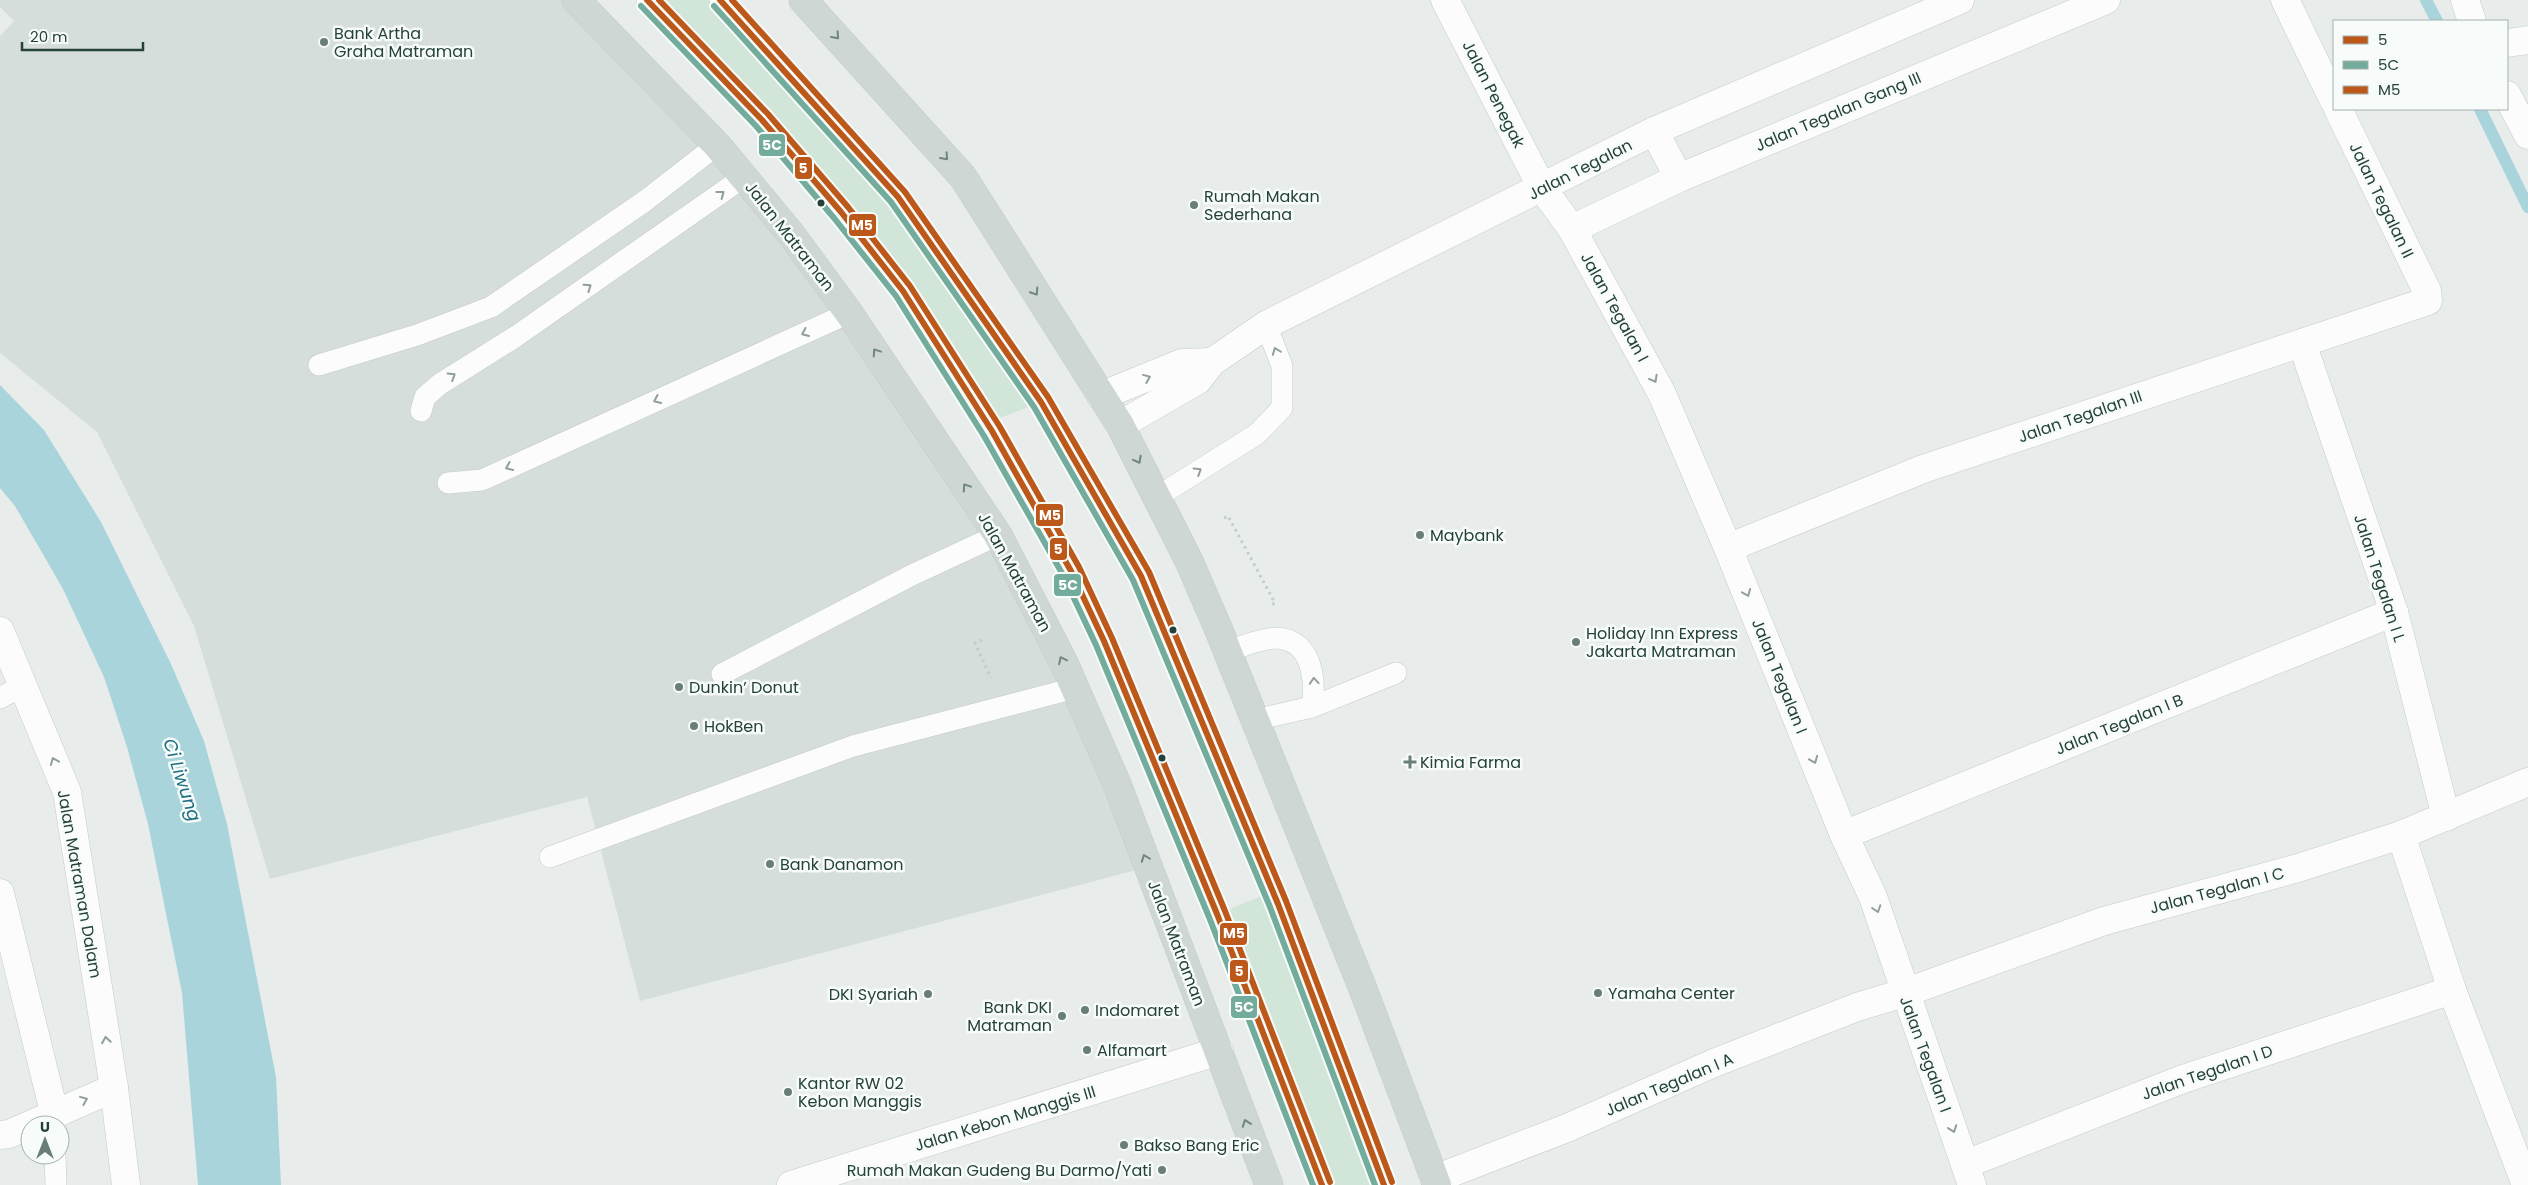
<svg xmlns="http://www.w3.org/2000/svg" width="2528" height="1185" font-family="Poppins,sans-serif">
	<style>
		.built { fill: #d6dedb }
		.green { fill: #d1e6d8 }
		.water { fill: #a9d4db }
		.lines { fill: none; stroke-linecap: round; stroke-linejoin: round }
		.stream { stroke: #a9d4db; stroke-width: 12 }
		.service-casing { stroke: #c5cac8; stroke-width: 22 }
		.minor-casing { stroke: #c5cac8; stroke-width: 29 }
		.tertiary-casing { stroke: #c5cac8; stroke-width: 29 }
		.primary-casing { stroke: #c3ccc9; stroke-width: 29 }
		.path { stroke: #c3ccca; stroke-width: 3; stroke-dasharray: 2.5 4; stroke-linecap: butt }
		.service { stroke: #fcfcfc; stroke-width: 21 }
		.minor { stroke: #fcfcfc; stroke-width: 28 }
		.tertiary { stroke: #fcfcfc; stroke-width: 28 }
		.primary { stroke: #cfd7d5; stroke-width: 28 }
		.bus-1-casing { stroke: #f7fbf9; stroke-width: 10 }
		.bus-2-casing { stroke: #f7fbf9; stroke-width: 10 }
		.bus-3-casing { stroke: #f7fbf9; stroke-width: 10 }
		.bus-1 { stroke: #bc581a; stroke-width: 6 }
		.bus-2 { stroke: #73ab9c; stroke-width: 6 }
		.bus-3 { stroke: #bc581a; stroke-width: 6 }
		.oneway { stroke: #718580 }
		.oneway2 { stroke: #909f9b }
		.poi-dot { fill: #697e78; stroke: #f7fbf9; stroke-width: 2 }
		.bus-dot { fill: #24423a; stroke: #f7fbf9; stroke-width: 2 }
		.labels { text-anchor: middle; stroke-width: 5; stroke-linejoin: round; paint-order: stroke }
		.poi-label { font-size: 16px; fill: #24423a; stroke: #f7fbf9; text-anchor: start }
		.street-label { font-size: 16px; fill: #24423a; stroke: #f7fbf9 }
		.water-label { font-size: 18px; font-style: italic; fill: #1c6f80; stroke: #f7fbf9 }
		.line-badge { stroke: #f7fbf9; stroke-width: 2 }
		.badge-label { font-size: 14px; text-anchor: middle; font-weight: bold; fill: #fff }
	</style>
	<rect width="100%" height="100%" fill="#e8edeb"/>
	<!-- built -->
	<polygon class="built" points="0,0 576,0 776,215 1020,577 1148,867 640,1001 587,797 270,879 194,626 97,432 0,353 0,36 14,21 0,7"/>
	<!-- green -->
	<g class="green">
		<polygon points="647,0 719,0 898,197 1041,402 987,423 903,291"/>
		<polygon points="1273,891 1384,1185 1320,1185 1217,914"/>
	</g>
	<!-- water -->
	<polygon class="water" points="0,385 44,430 101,522 171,664 204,741 227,824 276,1077 281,1185 198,1185 182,993 148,824 127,747 104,677 63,589 15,506 0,488"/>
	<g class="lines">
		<!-- stream -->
		<g class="stream">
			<polyline points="2426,0 2437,21"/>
			<polyline points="2480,109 2528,207"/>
		</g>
		<!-- service casing -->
		<g class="service-casing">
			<g id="service">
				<polyline points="647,0 762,120 841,212 903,291 992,431 1071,571 1104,641 1217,914 1322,1185"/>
				<polyline points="720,0 898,197 1041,402 1141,576 1278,904 1384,1185"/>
				<polyline points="319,365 417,335 491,307 645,201 717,145"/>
				<polyline points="421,411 425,397 440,384 515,337 744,177"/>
				<polyline points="448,483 482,480 849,313"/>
				<polyline points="1157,497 1257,434 1282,408 1282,366 1266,325"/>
				<path d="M1227 651C1242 647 1261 638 1276 638 1312 639 1316 679 1312 707L1255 720"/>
				<polyline points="722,674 912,575 998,535"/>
				<polyline points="0,698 24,685"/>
				<polyline points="1312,707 1396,673"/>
				<polyline points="550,857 853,746 1075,688"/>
				<polyline points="55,1155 56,1185"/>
			</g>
		</g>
		<!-- minor casing -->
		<g class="minor-casing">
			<g id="minor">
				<polyline points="1445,0 1542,188 1572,229 1662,394 1728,548 1844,835 1873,897 1972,1185"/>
				<polyline points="2285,0 2334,101"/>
				<polyline points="2465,0 2472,21"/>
				<polyline points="2507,43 2528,40"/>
				<polyline points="2507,95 2528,135"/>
				<polyline points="1654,131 1679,178"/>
				<polyline points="1572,229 1679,178 2106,0"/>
				<polyline points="2302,343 2394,612 2446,817"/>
				<polyline points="1728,548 1923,469 2428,301 2427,291 2338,109"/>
				<polyline points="0,631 67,792 114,1088 126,1185"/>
				<polyline points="1844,835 2394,612"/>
				<polyline points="2401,835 2452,990 2526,1185"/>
				<polyline points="0,893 54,1112"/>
				<polyline points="0,1135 9,1134 114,1088"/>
				<polyline points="1966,1164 2183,1079 2452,990"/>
				<polyline points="1435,1179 1567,1128 1714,1063 1857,1007 1904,993 2104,921 2298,868 2401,835 2528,782"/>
				<polyline points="791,1185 1219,1051"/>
			</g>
		</g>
		<!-- tertiary casing -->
		<g class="tertiary-casing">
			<g id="tertiary">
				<polyline points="1101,396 1182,363 1212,362"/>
				<polyline points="1120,425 1198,380 1212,362 1266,325 1654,131 1960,0"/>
			</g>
		</g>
		<!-- primary casing -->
		<g class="primary-casing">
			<g id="primary">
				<polyline points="576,0 717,145 791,234 849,313 998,535 1064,663 1117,784 1269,1185"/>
				<polyline points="803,0 963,177 1120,425 1189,561 1218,628 1363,989 1437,1185"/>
			</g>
		</g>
		<!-- path -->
		<g class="path">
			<polyline points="1224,518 1228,516 1275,603 1271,605"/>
			<polyline points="982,640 975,643 991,678"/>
		</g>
		<!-- service -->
		<use href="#service" class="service"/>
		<!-- minor -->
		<use href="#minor" class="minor"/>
		<!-- tertiary -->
		<use href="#tertiary" class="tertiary"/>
		<!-- primary -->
		<use href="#primary" class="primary"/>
		<!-- bus-1 casing -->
		<g class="bus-1-casing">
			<g id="bus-1">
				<polyline points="647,0 762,120 841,212 903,291 992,431 1071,571 1104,641 1217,914 1322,1185"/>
				<polyline points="720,0 898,197 1041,402 1141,576 1278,904 1384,1185"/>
			</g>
		</g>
		<!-- bus-2 casing -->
		<g class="bus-2-casing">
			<g id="bus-2">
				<polyline points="641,6 756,126 834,218 896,296 984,436 1063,575 1096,645 1209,917 1313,1185"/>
				<polyline points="714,6 891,202 1034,407 1133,580 1270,907 1375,1185"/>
			</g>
		</g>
		<!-- bus-3 casing -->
		<g class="bus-3-casing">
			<g id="bus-3">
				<polyline points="659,0 768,114 848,207 910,286 1000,427 1079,567 1112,638 1225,911 1330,1182"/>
				<polyline points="732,0 905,192 1048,397 1149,572 1286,901 1392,1182"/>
			</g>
		</g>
		<!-- bus-1 -->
		<use href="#bus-1" class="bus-1"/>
		<!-- bus-2 -->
		<use href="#bus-2" class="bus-2"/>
		<!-- bus-3 -->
		<use href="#bus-3" class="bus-3"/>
	</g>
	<!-- one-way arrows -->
	<defs><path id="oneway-chevron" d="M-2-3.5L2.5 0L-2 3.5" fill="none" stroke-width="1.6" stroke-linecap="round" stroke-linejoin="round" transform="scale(1.25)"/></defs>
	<g class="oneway">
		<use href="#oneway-chevron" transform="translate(836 36) rotate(48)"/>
		<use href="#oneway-chevron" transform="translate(945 157) rotate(48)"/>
		<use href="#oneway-chevron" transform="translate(1035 292) rotate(57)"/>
		<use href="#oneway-chevron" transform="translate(876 352) rotate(-124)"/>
		<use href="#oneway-chevron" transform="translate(1138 460) rotate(62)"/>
		<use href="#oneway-chevron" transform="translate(966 487) rotate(-124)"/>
		<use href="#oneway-chevron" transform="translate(1062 660) rotate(-116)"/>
		<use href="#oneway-chevron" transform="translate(1145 858) rotate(-111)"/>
		<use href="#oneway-chevron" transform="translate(1246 1123) rotate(-110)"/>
	</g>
	<g class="oneway2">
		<use href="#oneway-chevron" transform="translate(721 194) rotate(-37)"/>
		<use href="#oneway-chevron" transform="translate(588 287) rotate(-35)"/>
		<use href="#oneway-chevron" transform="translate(805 333) rotate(156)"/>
		<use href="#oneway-chevron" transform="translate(1276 351) rotate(-111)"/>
		<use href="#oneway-chevron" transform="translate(452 376) rotate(-32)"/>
		<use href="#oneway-chevron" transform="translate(1147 378) rotate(-22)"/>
		<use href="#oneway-chevron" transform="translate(1654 379) rotate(61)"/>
		<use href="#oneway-chevron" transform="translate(657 400) rotate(156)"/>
		<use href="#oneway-chevron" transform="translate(509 467) rotate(156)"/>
		<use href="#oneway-chevron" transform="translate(1198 471) rotate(-32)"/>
		<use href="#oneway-chevron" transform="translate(1747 593) rotate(68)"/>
		<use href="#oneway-chevron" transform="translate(1314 681) rotate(-94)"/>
		<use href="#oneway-chevron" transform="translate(1814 760) rotate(68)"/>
		<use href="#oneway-chevron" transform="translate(54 761) rotate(-112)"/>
		<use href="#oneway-chevron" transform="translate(1877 909) rotate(72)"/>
		<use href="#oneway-chevron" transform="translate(106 1040) rotate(-99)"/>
		<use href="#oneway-chevron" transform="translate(84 1100) rotate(-22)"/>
		<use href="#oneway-chevron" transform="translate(1953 1129) rotate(70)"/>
	</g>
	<!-- markers -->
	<g class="poi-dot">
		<circle cx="324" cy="42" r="5"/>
		<circle cx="1194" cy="205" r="5"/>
		<circle cx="1420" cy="535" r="5"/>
		<circle cx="1576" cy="642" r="5"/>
		<circle cx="679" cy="687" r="5"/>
		<circle cx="694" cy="726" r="5"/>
		<path d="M1407.5 754.5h5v5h5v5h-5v5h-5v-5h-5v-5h5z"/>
		<circle cx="770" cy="864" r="5"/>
		<circle cx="1598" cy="993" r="5"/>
		<circle cx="928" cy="994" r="5"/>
		<circle cx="1085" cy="1010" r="5"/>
		<circle cx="1062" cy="1016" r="5"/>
		<circle cx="1087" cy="1050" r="5"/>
		<circle cx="788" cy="1092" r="5"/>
		<circle cx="1124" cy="1145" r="5"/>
		<circle cx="1162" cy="1170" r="5"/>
	</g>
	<g class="bus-dot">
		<circle cx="821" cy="203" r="4.5"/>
		<circle cx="1173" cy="630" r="4.5"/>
		<circle cx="1162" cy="758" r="4.5"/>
	</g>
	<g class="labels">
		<!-- poi labels -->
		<g class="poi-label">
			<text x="334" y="39">Bank Artha<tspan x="334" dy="18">Graha Matraman</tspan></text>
			<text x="1204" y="202">Rumah Makan<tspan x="1204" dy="18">Sederhana</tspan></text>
			<text x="1430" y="541">Maybank</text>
			<text x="1586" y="639">Holiday Inn Express<tspan x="1586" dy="18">Jakarta Matraman</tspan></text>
			<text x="689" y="693">Dunkin’ Donut</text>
			<text x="704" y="732">HokBen</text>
			<text x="1420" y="768">Kimia Farma</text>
			<text x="780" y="870">Bank Danamon</text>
			<text x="1608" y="999">Yamaha Center</text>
			<text x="918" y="1000" text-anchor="end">DKI Syariah</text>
			<text x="1052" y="1013" text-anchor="end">Bank DKI<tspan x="1052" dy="18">Matraman</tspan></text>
			<text x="1095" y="1016">Indomaret</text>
			<text x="1097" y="1056">Alfamart</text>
			<text x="798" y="1089">Kantor RW 02<tspan x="798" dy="18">Kebon Manggis</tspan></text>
			<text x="1134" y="1151">Bakso Bang Eric</text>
			<text x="1152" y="1176" text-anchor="end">Rumah Makan Gudeng Bu Darmo/Yati</text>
		</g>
		<!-- street labels -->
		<g class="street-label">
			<text transform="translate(1494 94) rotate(63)" y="6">Jalan Penegak</text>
			<text transform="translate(1838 111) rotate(-23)" y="6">Jalan Tegalan Gang III</text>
			<text transform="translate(1580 169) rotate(-27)" y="6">Jalan Tegalan</text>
			<text transform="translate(2382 200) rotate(64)" y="6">Jalan Tegalan II</text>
			<text transform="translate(790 236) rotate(52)" y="6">Jalan Matraman</text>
			<text transform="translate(1615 307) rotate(61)" y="6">Jalan Tegalan I</text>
			<text transform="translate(2080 416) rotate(-19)" y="6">Jalan Tegalan III</text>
			<text transform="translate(1015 572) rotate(61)" y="6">Jalan Matraman</text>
			<text transform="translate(2380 578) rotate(72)" y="6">Jalan Tegalan I L</text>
			<text transform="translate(1780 676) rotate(68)" y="6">Jalan Tegalan I</text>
			<text transform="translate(2119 724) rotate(-22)" y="6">Jalan Tegalan I B</text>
			<text transform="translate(80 884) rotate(80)" y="6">Jalan Matraman Dalam</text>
			<text transform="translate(2217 890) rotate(-15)" y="6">Jalan Tegalan I C</text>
			<text transform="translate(1177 943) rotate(69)" y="6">Jalan Matraman</text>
			<text transform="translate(1926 1054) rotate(70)" y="6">Jalan Tegalan I</text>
			<text transform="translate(2207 1072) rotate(-19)" y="6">Jalan Tegalan I D</text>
			<text transform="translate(1669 1084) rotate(-23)" y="6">Jalan Tegalan I A</text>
			<text transform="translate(1005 1118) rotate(-17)" y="6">Jalan Kebon Manggis III</text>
		</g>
		<!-- water labels -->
		<g class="water-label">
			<text transform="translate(182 780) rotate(72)" y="6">Ci Liwung</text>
		</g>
	</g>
	<g class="line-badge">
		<rect x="758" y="133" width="28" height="24" rx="5" fill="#73ab9c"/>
		<rect x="794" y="156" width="19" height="24" rx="5" fill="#bc581a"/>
		<rect x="848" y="213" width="29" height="24" rx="5" fill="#bc581a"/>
		<rect x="1035" y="503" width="29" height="24" rx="5" fill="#bc581a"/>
		<rect x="1049" y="537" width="19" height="24" rx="5" fill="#bc581a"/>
		<rect x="1053" y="573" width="29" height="24" rx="5" fill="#73ab9c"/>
		<rect x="1219" y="922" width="29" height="24" rx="5" fill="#bc581a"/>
		<rect x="1229" y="959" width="20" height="24" rx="5" fill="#bc581a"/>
		<rect x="1230" y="995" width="28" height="24" rx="5" fill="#73ab9c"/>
	</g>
	<g class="badge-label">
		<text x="772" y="150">5C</text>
		<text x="803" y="173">5</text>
		<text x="862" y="230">M5</text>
		<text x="1050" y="520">M5</text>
		<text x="1058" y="554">5</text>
		<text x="1068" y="590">5C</text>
		<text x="1234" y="938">M5</text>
		<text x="1239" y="976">5</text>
		<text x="1244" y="1012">5C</text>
	</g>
	<!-- legend -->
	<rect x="2333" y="20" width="175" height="90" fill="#f7fbf9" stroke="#a3b1ad"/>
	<rect x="2343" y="36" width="25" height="8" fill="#bc581a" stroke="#a3b1ad"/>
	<text x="2378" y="45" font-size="15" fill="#24423a">5</text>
	<rect x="2343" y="61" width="25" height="8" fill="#73ab9c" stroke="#a3b1ad"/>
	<text x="2378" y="70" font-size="15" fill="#24423a">5C</text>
	<rect x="2343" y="86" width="25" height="8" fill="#bc581a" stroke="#a3b1ad"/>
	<text x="2378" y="95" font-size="15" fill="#24423a">M5</text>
	<!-- north arrow -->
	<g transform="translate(45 1140)"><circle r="24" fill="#f7fbf9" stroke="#a3b1ad"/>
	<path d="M0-4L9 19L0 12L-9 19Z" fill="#697e78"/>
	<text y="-8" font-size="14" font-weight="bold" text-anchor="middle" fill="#24423a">U</text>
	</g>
	<!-- scale -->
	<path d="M22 42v8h121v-8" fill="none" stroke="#24423a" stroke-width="2.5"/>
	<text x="30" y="42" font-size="15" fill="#24423a" stroke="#f7fbf9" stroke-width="4" paint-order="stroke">20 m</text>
</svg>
